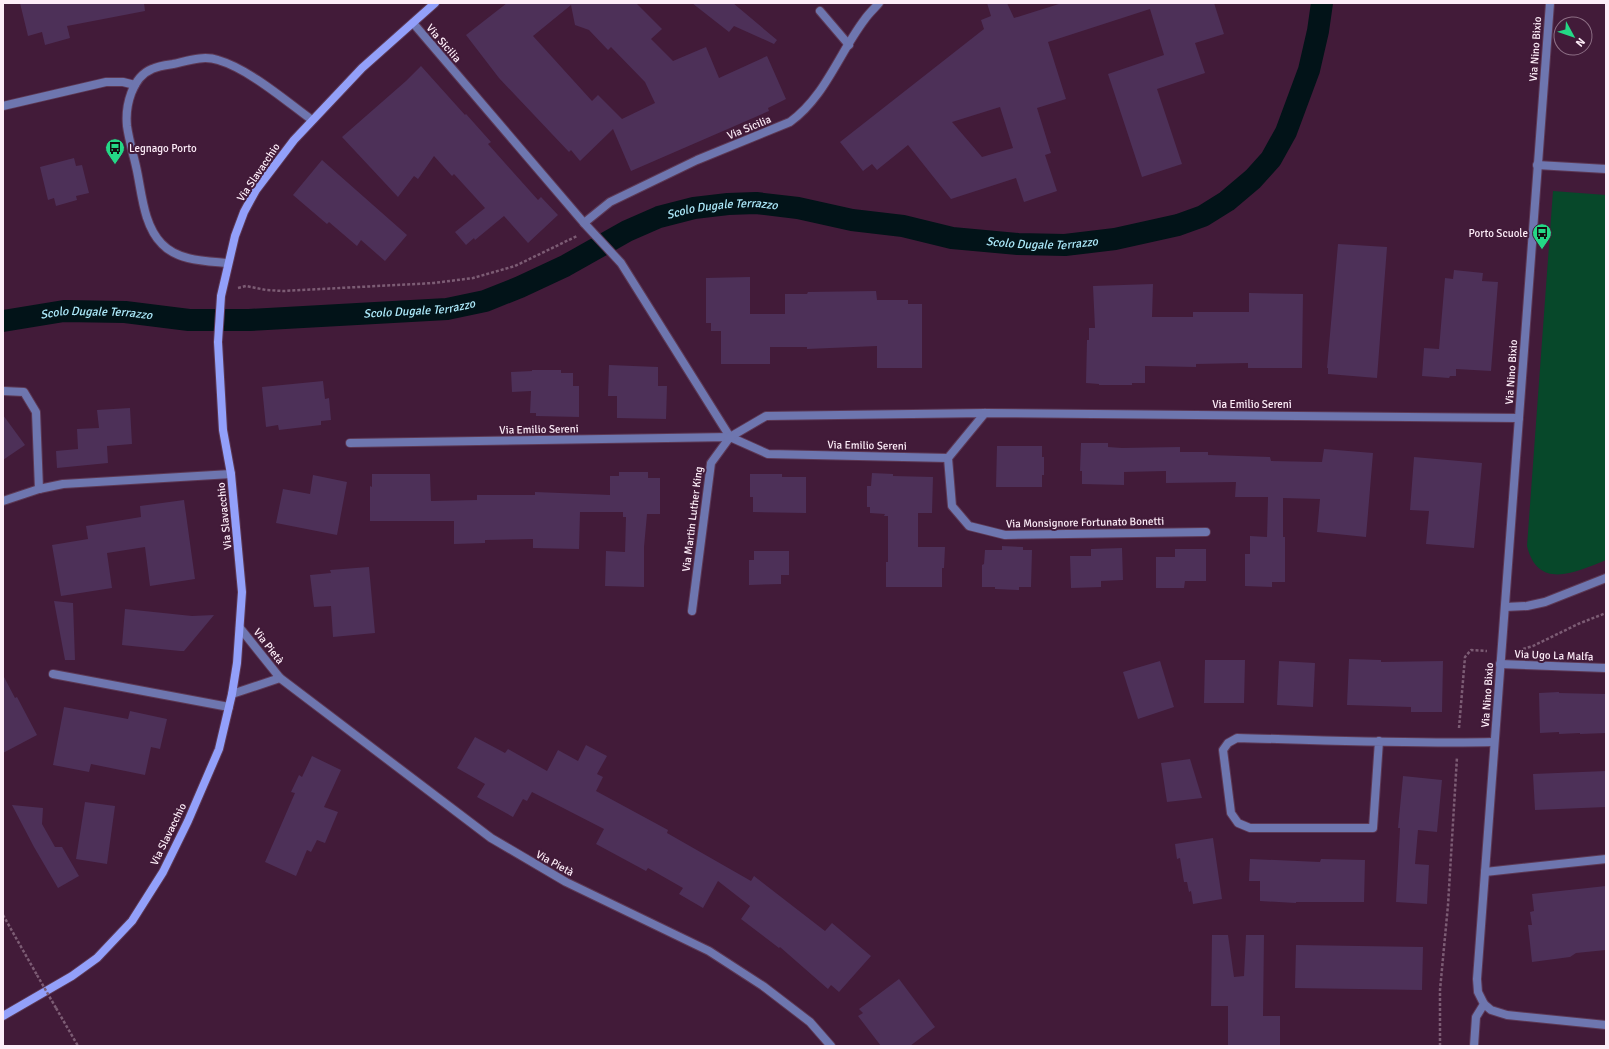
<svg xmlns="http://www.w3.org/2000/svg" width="1609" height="1049" font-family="Signika,sans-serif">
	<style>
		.green { fill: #07482a }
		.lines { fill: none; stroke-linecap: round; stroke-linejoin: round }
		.canal { stroke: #021318; stroke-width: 22 }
		.building { fill: #4d3058; fill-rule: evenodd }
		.lane-casing { stroke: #5c3854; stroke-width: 10 }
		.street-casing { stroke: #5c3854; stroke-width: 10 }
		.secondary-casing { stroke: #5c3854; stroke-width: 10 }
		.path { stroke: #7c5c74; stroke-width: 2.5; stroke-dasharray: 3 2; stroke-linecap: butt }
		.lane { stroke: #6e76af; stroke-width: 8 }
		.street { stroke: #6e76af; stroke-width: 8 }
		.secondary { stroke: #93a0fa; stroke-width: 8 }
		.path-bridge { stroke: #7c5c74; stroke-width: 2.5; stroke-dasharray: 3 2; stroke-linecap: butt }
		.labels { text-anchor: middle; stroke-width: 4; stroke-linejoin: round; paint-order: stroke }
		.street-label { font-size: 11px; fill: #fdedf8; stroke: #421b39 }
		.poi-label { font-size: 11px; fill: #fdedf8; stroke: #421b39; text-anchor: start }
		.water-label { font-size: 12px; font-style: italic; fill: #adeafb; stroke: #421b39 }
	</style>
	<rect width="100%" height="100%" fill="#421b39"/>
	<!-- green -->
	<path class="green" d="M1553 191 1606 195V560C1576 572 1538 591 1527 546Z"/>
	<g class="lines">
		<!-- canal -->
		<path class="canal" id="s1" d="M3 321 64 311 125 312 189 320H249L447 309 485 301 520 287 565 266 627 231 659 217 694 208 728 204 756 203 798 208 852 220 903 226 952 238 1018 244 1065 245 1115 239 1178 225 1203 216 1227 201 1253 179 1271 159 1286 132 1309 70 1318 31 1322 3"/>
	</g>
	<!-- building -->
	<g class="building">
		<polygon points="20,3 144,3 145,11 67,26 70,38 45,45 42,32 28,36"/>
		<path d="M507 3H636L662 29 651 39 673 61 706 47 719 78 767 56 786 99 768 108 769 111 631 171 613 129 580 161 571 150 569 152 499 78 466 35ZM571 5 575 25 589 30 608 50 611 47 645 82 655 103 622 119 598 95 592 101 533 36Z"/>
		<polygon points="692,3 733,3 777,40 774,44 734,26 729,32"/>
		<path d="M987 3H1007L1014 18 1062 3H1214L1224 34 1195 43 1205 73 1157 89 1182 164 1142 177 1108 74 1164 55 1150 9 1048 42 1066 99 1037 108 1051 153 1045 155 1057 191 1024 202 1016 178 951 199 908 145 877 170 872 164 863 171 840 142 984 29 981 20 991 16ZM1000 107 1013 148 982 157 952 122Z"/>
		<polygon points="421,66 465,115 466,114 491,142 488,144 538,200 541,197 558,215 528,243 504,216 475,240 474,238 466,245 455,232 485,208 454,174 452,176 434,156 418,179 414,176 398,197 342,137 406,81"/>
		<polygon points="74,158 76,166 82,165 89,193 76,196 77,200 56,206 54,198 48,200 40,167"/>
		<polygon points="322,160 407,235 385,261 361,240 357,246 329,222 327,224 293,195"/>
		<polygon points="1338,244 1387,247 1377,378 1328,374 1328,368 1327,368"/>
		<polygon points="1454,270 1483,273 1482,281 1498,282 1491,371 1456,369 1456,376 1450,376 1449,378 1422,376 1424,348 1439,349 1445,278 1453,279"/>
		<polygon points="750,277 750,314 785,314 785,294 807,294 808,292 876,291 877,300 908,300 908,304 922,304 922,368 877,368 877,346 807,349 807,347 770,347 770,364 721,364 721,331 711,331 711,323 706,323 706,278"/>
		<polygon points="1153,284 1152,317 1193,317 1193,312 1249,312 1249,293 1303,294 1302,368 1248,368 1248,363 1196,364 1196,367 1145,366 1145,383 1132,383 1132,385 1099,385 1099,384 1086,383 1087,340 1089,340 1089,328 1095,328 1093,286"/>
		<polygon points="609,365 658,367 658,386 667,386 666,419 617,418 617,396 608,396"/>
		<polygon points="532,370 561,370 561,373 573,373 573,386 579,386 579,417 536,416 536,413 530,413 531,391 512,392 511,372 532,371"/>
		<polygon points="323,381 325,399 329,398 331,420 321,421 321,425 279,430 278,425 266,427 262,387"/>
		<polygon points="130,408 132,444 107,446 108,463 57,468 56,451 78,449 77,429 99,428 97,410"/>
		<polygon points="3,415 25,445 3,460"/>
		<polygon points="1081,443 1108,443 1108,447 1122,448 1180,447 1180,452 1208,452 1208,455 1270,457 1271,461 1322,462 1324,449 1373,453 1366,537 1317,532 1320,499 1283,498 1283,537 1285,537 1285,582 1272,582 1272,587 1245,586 1245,554 1250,554 1250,536 1267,537 1268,497 1235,497 1236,482 1166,483 1166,471 1124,472 1124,485 1082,484 1082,471 1080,471"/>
		<polygon points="997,446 1042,446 1042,457 1044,457 1044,475 1042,475 1042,487 996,487"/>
		<polygon points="1414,457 1482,463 1474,548 1426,544 1429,511 1410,510"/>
		<polygon points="619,472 648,472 648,478 660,478 660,514 647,514 644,547 644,587 605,586 606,551 625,552 626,517 623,517 623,512 580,512 579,549 533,548 533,539 485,540 485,543 454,544 454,521 370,521 370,486 372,487 372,474 430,474 431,501 477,500 477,495 535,495 535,492 610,495 610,476 619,476"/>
		<polygon points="872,473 893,474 893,476 933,477 932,513 918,513 918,547 945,547 944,568 942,568 942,587 886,587 886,562 888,562 888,516 884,516 885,514 870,513 870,507 867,507 867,486 871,486"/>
		<polygon points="750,474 782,474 782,477 806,477 806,513 753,512 753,497 750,497"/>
		<polygon points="313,475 347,482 337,535 276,523 283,489 310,494"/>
		<polygon points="184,500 195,579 150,586 145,547 107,553 112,588 61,596 52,545 88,539 86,526 141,517 140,506"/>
		<polygon points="1002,546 1023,547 1023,550 1032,550 1031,587 1019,587 1019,590 995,589 995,587 982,587 982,565 984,564 985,550 1002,550"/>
		<polygon points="1122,548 1123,580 1101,581 1101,587 1071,588 1070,556 1091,556 1091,549"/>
		<polygon points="1175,549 1206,549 1206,581 1185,581 1184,588 1156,588 1156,557 1175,557"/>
		<polygon points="754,551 789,551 789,575 781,575 781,584 749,585 749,560 754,560"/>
		<polygon points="369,567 375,633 333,637 331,606 314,607 310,575 331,573 330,570"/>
		<polygon points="54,601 73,603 75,660 65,660"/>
		<polygon points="125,609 192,616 214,615 184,651 180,651 122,645"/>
		<polygon points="1349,659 1381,660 1381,662 1443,661 1442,712 1411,712 1411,707 1347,705"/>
		<polygon points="1205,660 1245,660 1244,703 1204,703"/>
		<polygon points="1160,661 1174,707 1138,719 1123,672"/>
		<polygon points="1279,661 1315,663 1313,707 1277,705"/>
		<polygon points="3,675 15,698 17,697 37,735 3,753"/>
		<polygon points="1559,692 1559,693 1606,694 1606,733 1580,734 1580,733 1559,734 1559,732 1540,733 1539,693"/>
		<polygon points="64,707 128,719 130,711 167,719 160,749 151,747 145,775 91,764 89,772 53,765"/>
		<polygon points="475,737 505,753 508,749 547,771 558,750 578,761 586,745 607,756 597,774 603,777 596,791 668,830 667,833 751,881 754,876 825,931 832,923 871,956 839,992 831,985 828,989 780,947 779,948 741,919 750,906 718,881 703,908 679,894 683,888 648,868 646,871 596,844 604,829 532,792 527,801 523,799 513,817 477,797 485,784 457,768"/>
		<polygon points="312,756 341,770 324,807 338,812 325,843 317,840 311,852 307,850 296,876 265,862 295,793 291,792 299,775 302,777"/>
		<polygon points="1190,759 1202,798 1167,802 1161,763"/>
		<polygon points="1606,771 1606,807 1535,810 1533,774"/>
		<polygon points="1403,776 1442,780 1437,832 1418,830 1415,864 1429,865 1427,904 1396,902 1400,828 1398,828"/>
		<polygon points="85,802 115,806 107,864 76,859"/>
		<polygon points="12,805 43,808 42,824 55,847 62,847 79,876 58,888 34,847"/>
		<polygon points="1213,838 1222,899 1193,904 1191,891 1189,892 1187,882 1184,882 1180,858 1177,859 1175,844"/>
		<polygon points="1250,859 1320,862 1321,859 1365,860 1364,902 1296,902 1296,903 1260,901 1260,881 1249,881"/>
		<polygon points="1606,886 1606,950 1576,953 1570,957 1532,962 1528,925 1532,925 1530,912 1534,911 1532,894"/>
		<polygon points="1212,935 1228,935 1234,977 1244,976 1246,935 1264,935 1263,1016 1280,1016 1280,1046 1228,1046 1228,1006 1211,1006"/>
		<polygon points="1296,945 1423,947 1422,990 1295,988"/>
		<polygon points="899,979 935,1027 910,1046 881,1046 858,1016 863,1013 859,1009"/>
	</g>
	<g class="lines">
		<!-- lane casing -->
		<g class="lane-casing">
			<g id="lane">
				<polyline points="820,11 849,45"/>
				<polyline points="1537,165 1606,169"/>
			</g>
		</g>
		<!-- street casing -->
		<g class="street-casing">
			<g id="street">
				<polyline points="413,23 584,223 621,263 730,437"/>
				<polyline points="3,106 106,82 123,82 135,85"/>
				<path d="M584 223 610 202 697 160 790 122C825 97 839 53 865 19 869 13 875 8 879 3"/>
				<path d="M227 263C206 261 178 261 162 244 144 226 142 195 137 171 134 156 129 141 127 126 125 106 132 77 152 69 158 66 166 65 173 64 187 61 203 55 218 60 249 69 286 101 312 120"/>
				<polyline points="3,391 24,392 36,412 39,489"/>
				<polyline points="350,443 730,437 768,454 948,458 985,413"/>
				<polyline points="948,458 952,506 969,526 1005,535 1206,532"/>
				<polyline points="3,501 39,489 63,484 231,474"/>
				<polyline points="1505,607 1527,606 1545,602 1606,578"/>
				<polyline points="692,611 711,463 730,437 766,416 985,413 1519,418"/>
				<polyline points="240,628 280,678 491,838 566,882 709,951 763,986 810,1022 831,1046"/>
				<polyline points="1500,664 1606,668"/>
				<polyline points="53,674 229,707"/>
				<polyline points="232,694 280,678"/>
				<path d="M1379 741 1373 828H1250L1238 823 1231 813 1223 750 1228 743 1237 738C1323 740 1409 744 1494 742"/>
				<polyline points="1485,872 1606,859"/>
				<polyline points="1484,1004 1491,1010 1507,1015 1606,1025"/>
				<polyline points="1474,1046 1476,1017 1484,1004 1478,992 1477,979 1550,3"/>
			</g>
		</g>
		<!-- secondary casing -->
		<g class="secondary-casing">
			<polyline id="secondary" points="3,1016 72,976 97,958 132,921 163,872 188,821 219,749 232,694 237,663 242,592 231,474 223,430 218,342 221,296 235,236 244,212 256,190 294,140 362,68 435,3"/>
		</g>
		<!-- path -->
		<g class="path">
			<polyline points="238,288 246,286 266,290 283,291 434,283 473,278 515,266 577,236"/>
			<polyline points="1523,649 1533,646 1578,624 1606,613"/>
			<polyline points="1459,728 1465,657 1471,650 1487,651"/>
			<polyline points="3,915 37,975"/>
			<polyline points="56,1008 78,1046"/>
			<polyline points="1440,1046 1440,990 1448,905 1457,757"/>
		</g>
		<!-- lane -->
		<use href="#lane" class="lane"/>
		<!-- street -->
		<use href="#street" class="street"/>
		<!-- secondary -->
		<use href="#secondary" class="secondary"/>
		<!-- path-bridge -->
		<polyline class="path-bridge" points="37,975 56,1008"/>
	</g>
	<!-- icons -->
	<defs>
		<g id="bus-pin" transform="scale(1)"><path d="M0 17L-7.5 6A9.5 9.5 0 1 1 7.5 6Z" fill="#24d886" stroke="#421b39"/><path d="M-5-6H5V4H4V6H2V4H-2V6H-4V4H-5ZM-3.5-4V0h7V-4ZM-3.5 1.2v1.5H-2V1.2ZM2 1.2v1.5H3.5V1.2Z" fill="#111"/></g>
	</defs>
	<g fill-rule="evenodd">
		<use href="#bus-pin" x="115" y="148"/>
		<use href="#bus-pin" x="1542" y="233"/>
	</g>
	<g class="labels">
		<!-- street labels -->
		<g class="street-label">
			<text transform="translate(444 43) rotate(49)" y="4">Via Sicilia</text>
			<text transform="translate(1535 49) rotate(-86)" y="4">Via Nino Bixio</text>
			<text transform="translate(749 127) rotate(-22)" y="4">Via Sicilia</text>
			<text transform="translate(258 172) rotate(-56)" y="4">Via Slavacchio</text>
			<text transform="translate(1511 372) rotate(-86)" y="4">Via Nino Bixio</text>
			<text x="1252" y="408">Via Emilio Sereni</text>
			<text transform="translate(539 429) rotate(-1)" y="4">Via Emilio Sereni</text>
			<text transform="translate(867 445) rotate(1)" y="4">Via Emilio Sereni</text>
			<text transform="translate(224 516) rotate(-96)" y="4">Via Slavacchio</text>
			<text transform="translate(692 519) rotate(-83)" y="4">Via Martin Luther King</text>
			<text transform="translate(1085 522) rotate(-1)" y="4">Via Monsignore Fortunato Bonetti</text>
			<text transform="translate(269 646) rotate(52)" y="4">Via Pietà</text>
			<text transform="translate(1554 655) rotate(2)" y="4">Via Ugo La Malfa</text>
			<text transform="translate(1487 695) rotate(-86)" y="4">Via Nino Bixio</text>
			<text transform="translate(168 834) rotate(-64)" y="4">Via Slavacchio</text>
			<text transform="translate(555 863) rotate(29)" y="4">Via Pietà</text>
		</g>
		<!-- poi labels -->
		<g class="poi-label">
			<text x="129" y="152">Legnago Porto</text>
			<text x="1528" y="237" text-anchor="end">Porto Scuole</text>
		</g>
		<!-- water labels -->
		<g class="water-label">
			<text dy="4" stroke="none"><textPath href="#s1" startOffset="742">Scolo Dugale Terrazzo</textPath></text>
			<text dy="4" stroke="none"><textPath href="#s1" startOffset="1066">Scolo Dugale Terrazzo</textPath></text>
			<text dy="4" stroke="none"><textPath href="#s1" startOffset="418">Scolo Dugale Terrazzo</textPath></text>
			<text dy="4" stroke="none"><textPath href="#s1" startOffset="94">Scolo Dugale Terrazzo</textPath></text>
		</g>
	</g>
	<!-- border -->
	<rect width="1609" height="1049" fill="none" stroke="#fdedf8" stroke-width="8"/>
	<!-- north arrow -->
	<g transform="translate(1573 36) rotate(130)"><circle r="19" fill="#421b39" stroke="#8d6f85"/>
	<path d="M0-3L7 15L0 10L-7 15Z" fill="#24d886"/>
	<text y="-6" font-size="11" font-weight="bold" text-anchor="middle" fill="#fdedf8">N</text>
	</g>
</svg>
